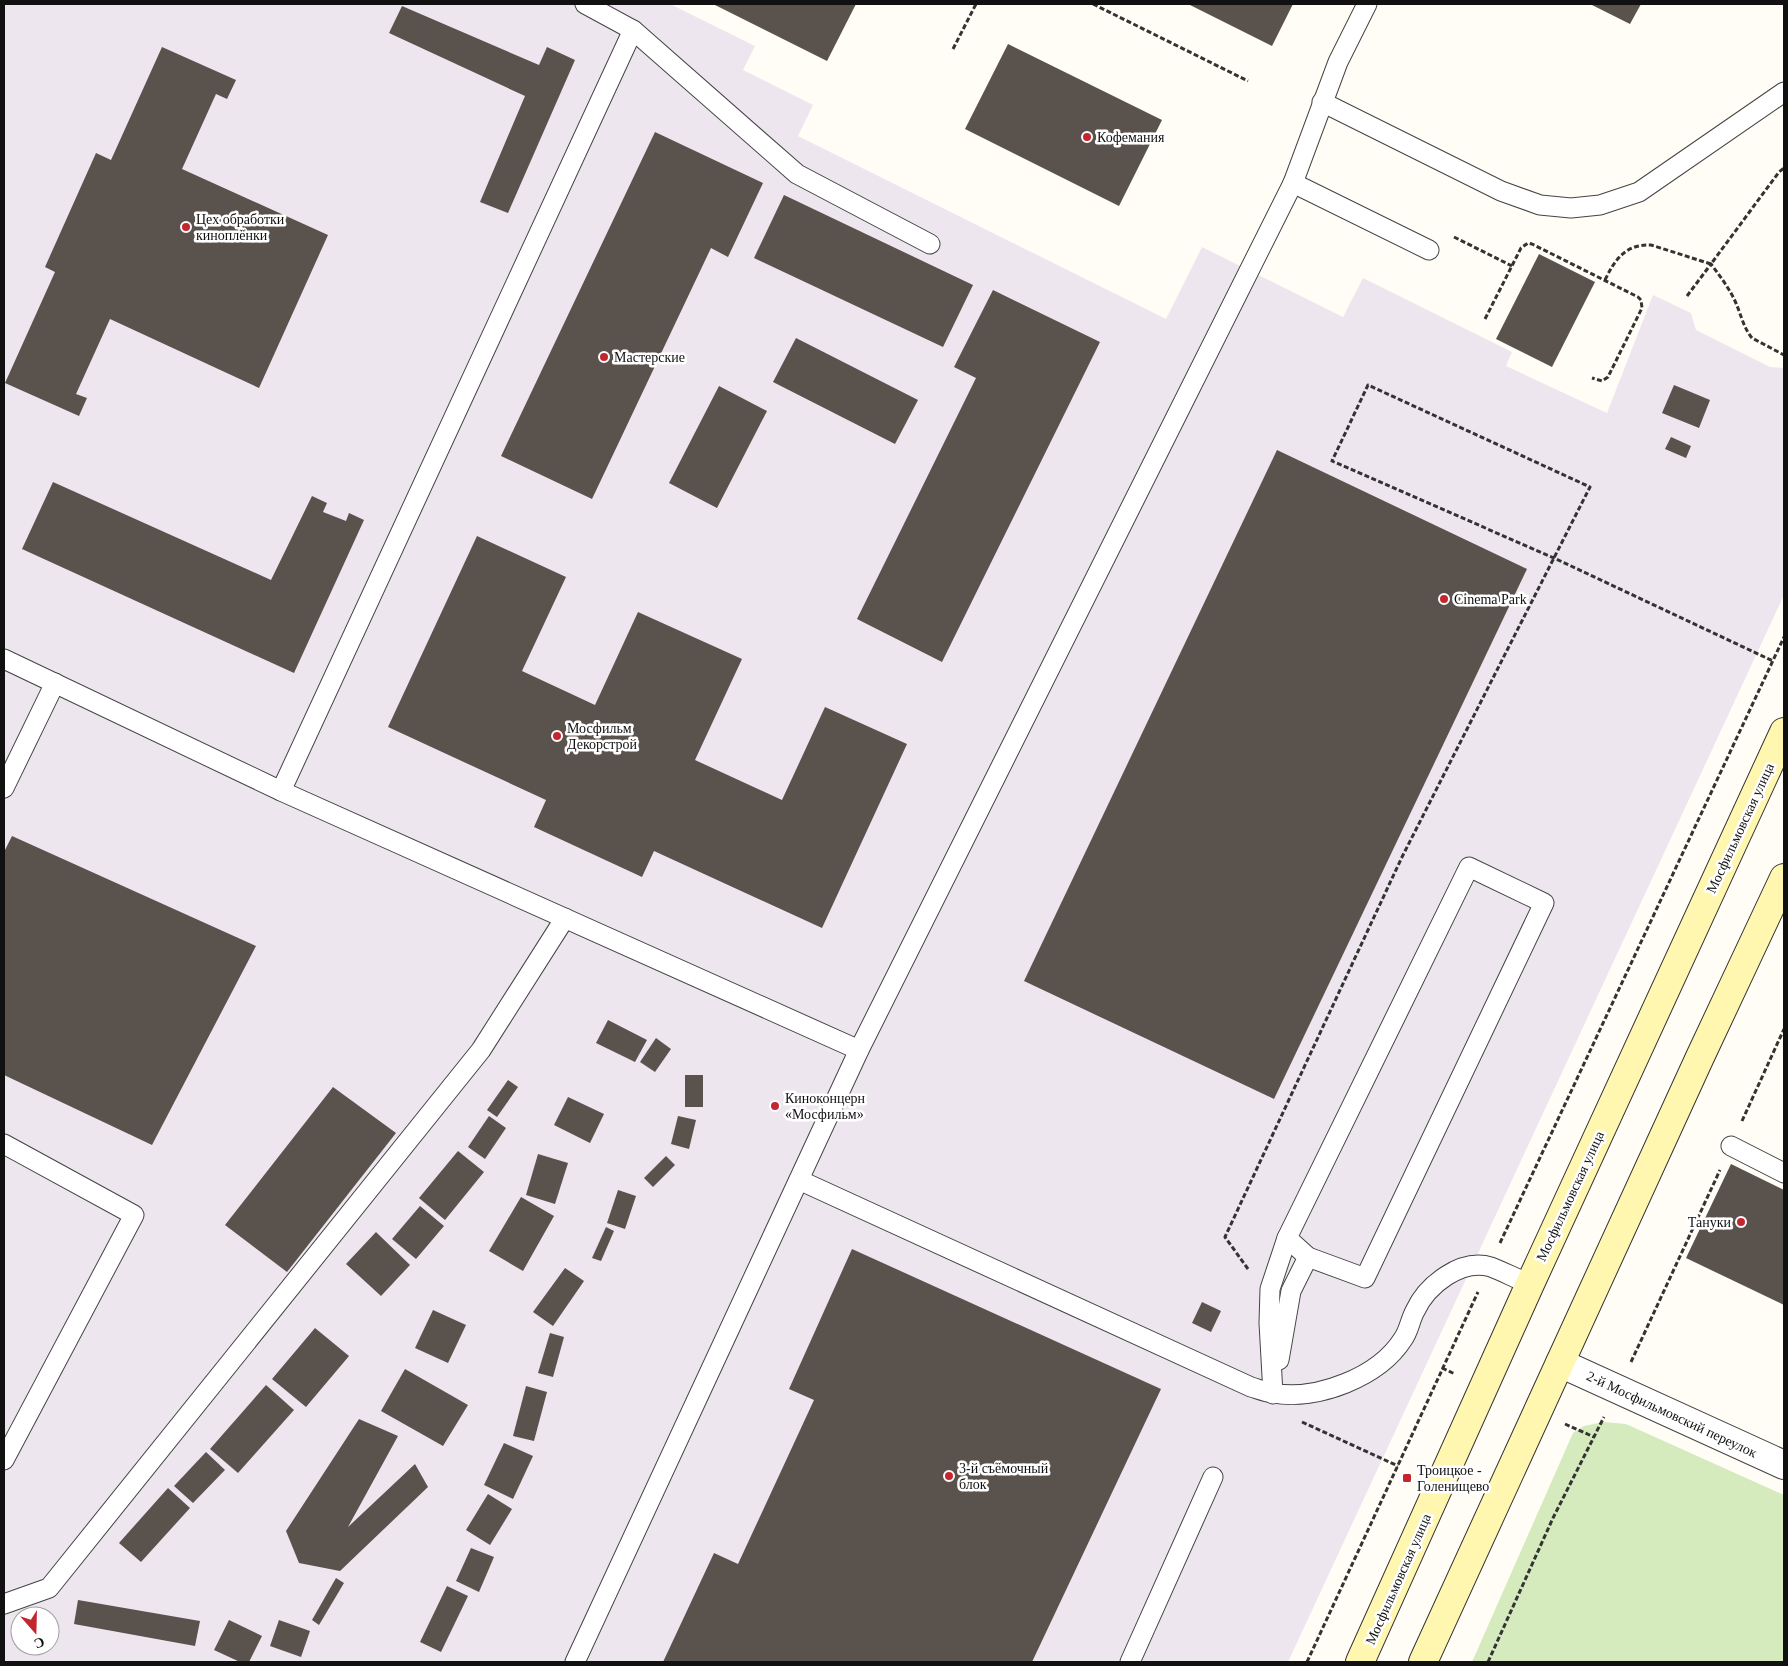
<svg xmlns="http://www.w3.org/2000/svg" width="1788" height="1666" font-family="Georgia,serif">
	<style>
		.industrial { fill: #eee6ef; fill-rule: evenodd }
		.green { fill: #d5ebbd }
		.building { fill: #5a524d }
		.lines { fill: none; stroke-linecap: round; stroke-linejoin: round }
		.service-casing { stroke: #444; stroke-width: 21 }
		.minor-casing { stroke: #444; stroke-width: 30 }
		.secondary-casing { stroke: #333; stroke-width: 30 }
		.path { stroke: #333; stroke-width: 3; stroke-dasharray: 5 2.5; stroke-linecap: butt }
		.service { stroke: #fff; stroke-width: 19 }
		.minor { stroke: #fff; stroke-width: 28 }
		.secondary { stroke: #fff6b0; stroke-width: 28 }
		.poi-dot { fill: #c4262e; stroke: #fff; stroke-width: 2 }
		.labels { text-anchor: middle; stroke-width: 5; stroke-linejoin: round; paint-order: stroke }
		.poi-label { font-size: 14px; fill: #111; stroke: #fff; text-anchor: start }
		.street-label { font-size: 14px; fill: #111; stroke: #fff }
	</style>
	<rect width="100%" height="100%" fill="#fffdf5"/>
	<!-- industrial -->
	<path class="industrial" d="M4 4H670L755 46 743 70 813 105 798 136 1166 319 1202 247 1343 317 1363 278 1512 352 1506 366 1607 413 1653 295 1691 313 1696 330 1770 367 1784 368V595L1288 1662H4ZM20 1616H50V1646H20Z"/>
	<!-- green -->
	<polygon class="green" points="1604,1422 1626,1424 1784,1495 1784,1662 1472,1662 1573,1433 1584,1426"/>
	<!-- building -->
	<g class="building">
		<polygon points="713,4 856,4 827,61"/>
		<polygon points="1188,4 1293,4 1272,46"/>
		<polygon points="1590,4 1641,4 1630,24"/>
		<polygon points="402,6 539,65 547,47 575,60 508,213 480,202 525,96 389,33"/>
		<polygon points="1008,44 1162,120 1119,206 965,129"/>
		<polygon points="162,47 236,80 227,99 216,94 182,169 328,235 259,388 110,319 76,394 87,398 79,416 5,383 55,272 45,267 96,153 111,160"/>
		<polygon points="655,132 763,183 728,257 711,248 592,499 501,456"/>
		<polygon points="784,195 973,285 943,347 754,258"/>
		<polygon points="1539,254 1595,282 1552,367 1496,339"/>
		<polygon points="993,290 1100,342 942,662 857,619 976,378 954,367"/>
		<polygon points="796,338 918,400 895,444 773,382"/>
		<polygon points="1674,385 1710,400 1699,428 1662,413"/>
		<polygon points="719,386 767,411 717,508 669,483"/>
		<polygon points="1671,437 1691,446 1686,458 1665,449"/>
		<polygon points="1277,450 1527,569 1274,1099 1024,981"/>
		<polygon points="53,482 271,580 312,496 327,503 323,512 346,521 349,513 364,520 294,673 22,549"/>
		<polygon points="477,536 566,577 522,671 595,705 638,612 742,659 695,760 782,800 825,707 907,744 822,928 654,851 642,877 534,827 546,800 388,727"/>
		<polygon points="12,836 256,946 152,1145 4,1075 4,852"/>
		<polygon points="608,1020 647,1040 635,1062 596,1043"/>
		<polygon points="656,1038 671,1049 655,1072 640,1062"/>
		<rect x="685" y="1075" width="18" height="32"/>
		<polygon points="508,1080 518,1087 497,1117 487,1110"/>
		<polygon points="333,1087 396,1133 287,1272 225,1225"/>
		<polygon points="568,1097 604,1114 590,1143 554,1125"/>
		<polygon points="489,1116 506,1128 485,1159 468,1147"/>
		<polygon points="678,1116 696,1120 689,1149 671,1144"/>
		<polygon points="458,1151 484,1172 445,1220 419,1198"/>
		<polygon points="538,1154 568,1163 555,1204 526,1195"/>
		<polygon points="666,1156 675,1165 653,1187 644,1178"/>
		<polygon points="1731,1164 1784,1190 1784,1305 1686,1258"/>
		<polygon points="618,1190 636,1196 625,1229 607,1223"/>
		<polygon points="521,1197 554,1216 523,1271 489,1251"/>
		<polygon points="420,1206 444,1226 416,1259 392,1239"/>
		<polygon points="606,1227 614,1231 601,1261 592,1258"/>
		<polygon points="376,1232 410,1265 381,1296 346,1264"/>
		<polygon points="852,1249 1161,1389 1032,1662 663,1662 714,1553 738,1564 814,1400 789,1389"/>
		<polygon points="565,1268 584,1281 553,1326 533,1312"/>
		<polygon points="1202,1302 1221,1311 1211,1332 1192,1323"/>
		<polygon points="433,1310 466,1325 448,1363 415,1348"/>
		<polygon points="315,1328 349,1356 306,1407 272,1379"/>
		<polygon points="550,1333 564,1337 553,1377 538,1373"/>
		<polygon points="405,1369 468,1405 443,1446 381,1411"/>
		<polygon points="266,1385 294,1410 238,1473 210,1449"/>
		<polygon points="526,1386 547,1392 534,1441 513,1436"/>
		<polygon points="359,1419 398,1436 348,1527 415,1464 428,1487 340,1571 299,1563 286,1531"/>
		<polygon points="504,1443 533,1456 513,1499 484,1485"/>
		<polygon points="206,1452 225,1470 193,1503 174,1486"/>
		<polygon points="168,1488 190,1508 141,1562 119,1543"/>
		<polygon points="488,1494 512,1509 490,1545 466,1530"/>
		<polygon points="471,1548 494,1557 479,1592 456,1581"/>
		<polygon points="336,1578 344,1583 319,1625 312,1620"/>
		<polygon points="447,1586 468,1596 441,1652 420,1642"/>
		<polygon points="78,1600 200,1621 195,1646 74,1624"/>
		<polygon points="229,1620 262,1636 249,1662 240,1662 214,1650"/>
		<polygon points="279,1620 310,1631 301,1657 270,1646"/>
	</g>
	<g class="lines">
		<!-- service casing -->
		<g class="service-casing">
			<g id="service">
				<polyline points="585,4 633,30 797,174 930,244"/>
				<polyline points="1322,102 1501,191 1540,205 1571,208 1600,205 1639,192 1784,92"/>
				<polyline points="1293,183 1429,250"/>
				<polyline points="4,659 281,791 859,1050"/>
				<polyline points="4,788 55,683"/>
				<polyline points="281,791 633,30"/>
				<polygon points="1469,867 1544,903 1365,1278 1308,1257 1287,1238"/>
				<polyline points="4,1144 134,1215 4,1460"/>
				<polyline points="1731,1146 1784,1173"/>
				<path d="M799 1180 1251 1387C1258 1389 1265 1392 1273 1393 1317 1401 1379 1377 1403 1339 1409 1331 1410 1320 1415 1311 1427 1285 1461 1258 1491 1267 1504 1272 1517 1279 1530 1284"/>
				<polyline points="1279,1360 1291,1291 1308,1257"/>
				<polyline points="1273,1394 1269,1323 1270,1289 1287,1238"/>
				<polyline points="4,1604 49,1588 481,1050 565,918"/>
				<polyline points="575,1662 859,1050 1293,183 1338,62 1367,4"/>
				<polyline points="1130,1662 1213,1477"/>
			</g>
		</g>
		<!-- minor casing -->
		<g class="minor-casing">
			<polyline id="minor" points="1560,1363 1784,1465"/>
		</g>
		<!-- secondary casing -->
		<g class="secondary-casing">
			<g id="secondary">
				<polyline points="1360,1662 1530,1284 1784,732"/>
				<polyline points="1423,1662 1700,1057 1784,878"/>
			</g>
		</g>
		<!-- path -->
		<g class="path">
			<polyline points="1093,4 1248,81"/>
			<polyline points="953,49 976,4"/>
			<polyline points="1454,237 1512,266"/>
			<path d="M1605 280C1615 259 1626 244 1651 245L1711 264 1779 172 1784 168"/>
			<path d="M1687 296 1711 264C1720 276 1729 288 1735 301 1741 314 1743 327 1752 338L1784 355"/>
			<polyline points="1485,319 1521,248 1528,243 1532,244 1638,297 1641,300 1642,308 1608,377 1602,381 1592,378"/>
			<polyline points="1742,1121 1784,1029"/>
			<polyline points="1500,1243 1784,637"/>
			<polyline points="1248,1269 1225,1237 1402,857 1590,487 1368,385 1332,461 1554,558 1773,661"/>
			<polyline points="1631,1362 1720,1170"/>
			<polyline points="1442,1368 1455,1374"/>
			<polyline points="1302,1422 1398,1466"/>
			<polyline points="1565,1424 1594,1437"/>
			<polyline points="1307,1662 1478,1292"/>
			<polyline points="1488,1662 1553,1518 1604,1417"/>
		</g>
		<!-- service -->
		<use href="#service" class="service"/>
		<!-- minor -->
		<use href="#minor" class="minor"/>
		<!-- secondary -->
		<use href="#secondary" class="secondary"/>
	</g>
	<!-- markers -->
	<g class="poi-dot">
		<circle cx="1087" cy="137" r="5"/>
		<circle cx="186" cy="227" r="5"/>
		<circle cx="604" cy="357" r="5"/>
		<circle cx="1444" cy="599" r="5"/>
		<circle cx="557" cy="736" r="5"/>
		<circle cx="775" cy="1106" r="5"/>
		<circle cx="1741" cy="1222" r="5"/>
		<circle cx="949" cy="1476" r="5"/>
		<rect x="1402" y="1473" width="10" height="10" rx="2.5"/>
	</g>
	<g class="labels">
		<!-- poi labels -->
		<g class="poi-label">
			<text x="1097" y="142">Кофемания</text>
			<text x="196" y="224">Цех обработки<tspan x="196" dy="16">киноплёнки</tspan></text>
			<text x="614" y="362">Мастерские</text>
			<text x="1454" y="604">Cinema Park</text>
			<text x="567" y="733">Мосфильм<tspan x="567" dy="16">Декорстрой</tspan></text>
			<text x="785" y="1103">Киноконцерн<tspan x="785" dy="16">«Мосфильм»</tspan></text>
			<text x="1731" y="1227" text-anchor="end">Тануки</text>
			<text x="959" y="1473">3-й съёмочный<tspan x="959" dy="16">блок</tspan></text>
			<text x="1417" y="1475">Троицкое -<tspan x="1417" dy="16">Голенищево</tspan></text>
		</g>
		<!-- street labels -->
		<g class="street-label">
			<text transform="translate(1740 828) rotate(-65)" y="5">Мосфильмовская улица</text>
			<text transform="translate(1570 1196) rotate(-65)" y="5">Мосфильмовская улица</text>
			<text transform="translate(1672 1414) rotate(25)" y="5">2-й Мосфильмовский переулок</text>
			<text transform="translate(1398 1579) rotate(-66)" y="5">Мосфильмовская улица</text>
		</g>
	</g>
	<!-- border -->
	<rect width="1788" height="1666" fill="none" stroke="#111111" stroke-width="10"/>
	<!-- north arrow -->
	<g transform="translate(35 1631) rotate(160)"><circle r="24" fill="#ffffff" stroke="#a0a0a0"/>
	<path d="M0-4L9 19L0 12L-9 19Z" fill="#c4262e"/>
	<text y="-8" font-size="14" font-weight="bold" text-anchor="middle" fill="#111111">С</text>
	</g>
</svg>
